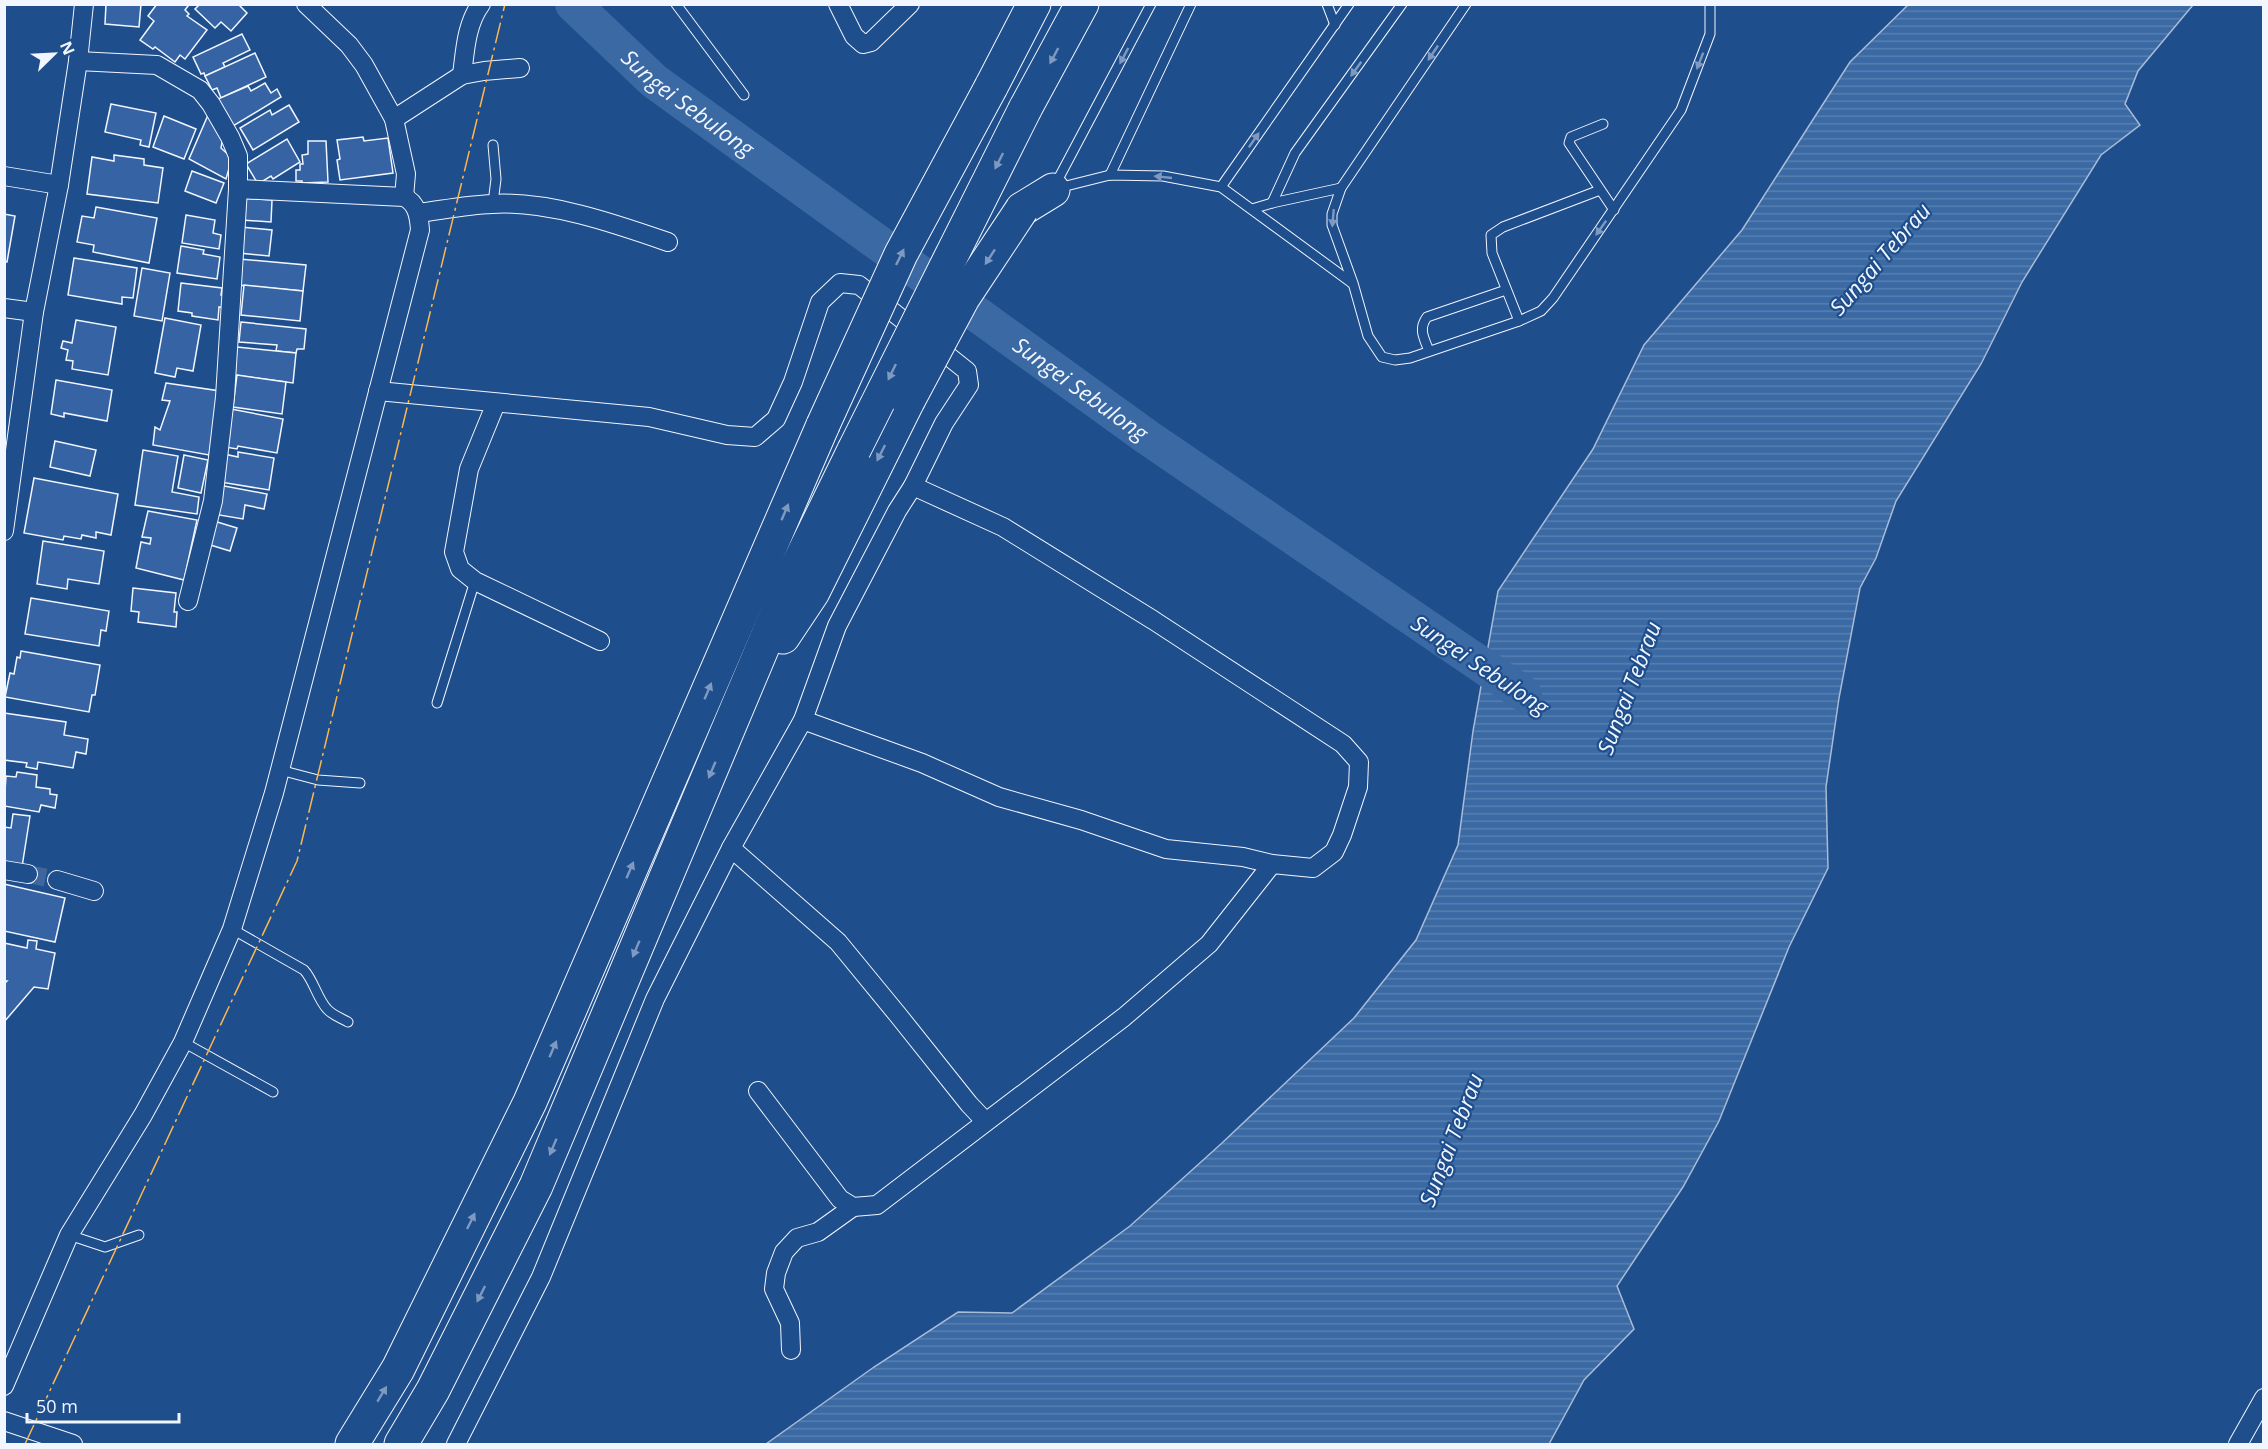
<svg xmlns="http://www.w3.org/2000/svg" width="2268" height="1449" font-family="'Open Sans',sans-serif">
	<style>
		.water { fill: url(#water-rules); stroke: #a8bbd7; stroke-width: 1.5 }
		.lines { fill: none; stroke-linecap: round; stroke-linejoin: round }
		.river { stroke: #3b69a3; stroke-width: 36 }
		.building { fill: #3563a3; stroke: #f2f6ff; stroke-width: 1.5 }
		.minor-tunnel { stroke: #3f679d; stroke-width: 18; stroke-dasharray: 18 9; stroke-linecap: butt }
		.service-casing { stroke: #f2f6ff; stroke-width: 11 }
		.minor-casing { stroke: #f2f6ff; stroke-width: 20 }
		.motorway-casing { stroke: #f2f6ff; stroke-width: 35 }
		.service { stroke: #1f4e8c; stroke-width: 9 }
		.minor { stroke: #1f4e8c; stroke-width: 18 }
		.motorway { stroke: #1f4e8c; stroke-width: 33 }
		.motorway-bridge-casing { stroke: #f2f6ff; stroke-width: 35; stroke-linecap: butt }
		.motorway-bridge { stroke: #1f4e8c; stroke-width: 33 }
		.power { stroke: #ffb74d; stroke-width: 1.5; stroke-dasharray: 21 4.5 3 4.5; stroke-linecap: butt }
		.oneway { fill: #7e9ac0 }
		.labels { text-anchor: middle; stroke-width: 4.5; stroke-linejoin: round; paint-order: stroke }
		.water-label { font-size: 22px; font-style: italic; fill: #f2f6ff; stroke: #1f4e8c }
	</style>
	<defs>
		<pattern id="water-rules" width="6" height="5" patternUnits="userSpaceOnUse" patternTransform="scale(1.5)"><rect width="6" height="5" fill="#3b69a3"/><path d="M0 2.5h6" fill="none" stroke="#587fb1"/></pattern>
	</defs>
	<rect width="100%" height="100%" fill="#1f4e8c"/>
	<!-- water -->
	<polygon class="water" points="1908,5 2193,5 2138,71 2125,104 2140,125 2101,155 2022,282 1981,364 1896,501 1876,558 1860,588 1839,698 1826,787 1828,868 1789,947 1719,1121 1683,1187 1617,1286 1634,1329 1584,1380 1549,1444 766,1444 874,1367 958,1312 1012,1313 1130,1226 1222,1143 1354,1018 1416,940 1458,845 1473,731 1498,591 1593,449 1644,345 1742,230 1850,62"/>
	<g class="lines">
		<!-- river -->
		<path class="river" id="s1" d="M573 4 654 81 1147 437 1524 694"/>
	</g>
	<!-- building -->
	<g class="building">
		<polygon points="106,4 141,4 139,27 105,24"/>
		<polygon points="157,4 186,4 188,6 185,10 189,14 187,16 207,30 185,59 180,55 175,62 155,47 153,49 140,40 154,21 148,16"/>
		<polygon points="196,4 238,4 247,13 231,31 221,22 215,28 195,9 198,6"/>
		<polygon points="242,34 250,50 223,63 225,67 205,76 204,73 201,74 193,57"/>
		<polygon points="255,53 266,77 221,98 217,88 212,90 205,76"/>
		<polygon points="265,83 271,93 277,89 281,97 233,126 218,99 248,86 251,91"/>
		<polygon points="111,104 156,113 149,147 140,145 141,140 105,132"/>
		<polygon points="289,105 299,122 253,150 240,128 270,110 272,115"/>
		<polygon points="208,115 223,137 221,148 232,158 226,179 189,159"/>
		<polygon points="164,116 196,129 184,159 153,147"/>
		<polygon points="363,137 364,141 388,138 393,173 340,180 337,160 340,159 337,140"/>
		<polygon points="287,139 300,162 273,179 271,176 258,184 246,164"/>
		<polygon points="308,141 326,141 328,182 302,183 302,181 296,181 296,170 300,170 300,164 303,164 302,155 308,154"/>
		<polygon points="114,155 144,159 144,165 163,168 158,203 87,194 92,157 114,161"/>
		<polygon points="192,171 224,183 216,203 185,191"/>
		<polygon points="242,198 272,200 271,222 241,220"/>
		<polygon points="96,207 157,218 149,263 93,252 94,245 77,242 82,216 94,218"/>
		<polygon points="4,214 15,216 7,262 4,262"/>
		<polygon points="186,215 215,220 213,233 221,235 219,249 182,243"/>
		<polygon points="241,227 272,230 269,256 239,253"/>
		<polygon points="181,246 204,250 203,254 220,257 217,279 177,273"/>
		<polygon points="74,258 137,268 133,298 122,297 122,304 68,295"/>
		<polygon points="239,259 306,265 303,291 237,285"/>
		<polygon points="142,268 170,273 162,321 134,316"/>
		<polygon points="181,283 222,288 221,295 225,295 224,308 219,307 218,320 192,316 192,313 178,311"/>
		<polygon points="244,285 303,291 300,321 241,315"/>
		<polygon points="165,318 201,325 193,371 177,368 175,377 155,373"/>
		<polygon points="76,320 116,327 108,375 72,369 73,361 66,360 68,350 61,348 63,341 72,343"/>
		<polygon points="241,322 306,329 304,349 297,349 296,353 276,351 277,345 239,342"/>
		<polygon points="237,347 296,353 293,383 234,375"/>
		<polygon points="237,375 286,382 282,414 233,407"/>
		<polygon points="56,380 112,390 107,421 64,413 64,417 51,414"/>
		<polygon points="166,383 220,391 209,455 153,445 155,427 160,430 170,401 162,400"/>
		<polygon points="231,409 283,419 277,453 238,446 237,449 225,447"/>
		<polygon points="55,441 96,450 90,476 50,467"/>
		<polygon points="143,450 178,456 172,492 199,497 197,514 135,505"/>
		<polygon points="238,452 274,458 269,490 220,482 224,454 238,457"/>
		<polygon points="184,455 208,460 201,493 178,488"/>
		<polygon points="34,478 118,494 111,535 96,532 96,538 82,535 81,539 64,536 63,540 24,533"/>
		<polygon points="219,485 267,494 264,509 245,505 243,519 213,514"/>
		<polygon points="148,511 197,520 184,580 136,568 141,542 150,544 151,538 142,537"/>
		<polygon points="214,521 237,528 230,551 207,544"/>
		<polygon points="43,541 104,551 99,584 68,579 67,589 37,584"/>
		<polygon points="133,588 176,593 174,612 177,612 176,627 138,622 139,612 131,611"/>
		<polygon points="31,598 109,611 106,631 101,630 99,646 25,634"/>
		<polygon points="21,651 100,665 95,695 92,695 89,712 5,697 10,673 14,674 17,657 20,658"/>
		<polygon points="4,713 66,722 64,735 88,739 86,754 76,752 73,768 38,762 37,769 26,767 27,763 4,760"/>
		<polygon points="17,772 37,775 36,787 50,789 50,794 57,795 55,808 41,805 39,812 4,806 6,776 16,777"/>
		<polygon points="13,814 30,816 22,867 4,864 4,827 11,828"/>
		<polygon points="4,884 65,898 55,942 4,931"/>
		<polygon points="28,940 37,941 36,949 55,953 48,989 34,987 4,1022 4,984 7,981 4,981 4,943 27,948"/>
	</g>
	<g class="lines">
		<!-- minor-tunnel -->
		<polyline class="minor-tunnel" points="28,874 57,880"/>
		<!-- service casing -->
		<g class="service-casing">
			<g id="service">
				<polyline points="676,4 744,95"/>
				<polyline points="1327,4 1335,25"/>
				<polyline points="1466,4 1341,188 1332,214 1332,225 1353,283 1368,336 1382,357 1395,360 1410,358 1519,321 1541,311 1553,298 1681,110 1710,34 1710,4"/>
				<polyline points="1603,124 1571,137 1569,143 1614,210"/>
				<polyline points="1110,175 1191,4"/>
				<polyline points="1055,185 1151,4"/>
				<polyline points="1221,187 1349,4"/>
				<polyline points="1058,188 1110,175 1163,176 1221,187 1352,283"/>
				<polyline points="493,203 496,179 493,145"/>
				<polyline points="1272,203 1295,153 1402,4"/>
				<polyline points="1252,209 1272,203 1341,188"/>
				<polyline points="1519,321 1492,253 1491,235 1503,227 1600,190"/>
				<path d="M1429 351C1424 338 1418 329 1427 317L1506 290"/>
				<polyline points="437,703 475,581"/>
				<polyline points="280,770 318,780 360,783"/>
				<path d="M232 929 304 970C314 981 317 998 327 1009 332 1015 341 1018 348 1022"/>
				<polyline points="183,1042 273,1092"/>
				<polyline points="69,1235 105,1247 139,1235"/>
			</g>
		</g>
		<!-- minor casing -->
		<g class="minor-casing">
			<g id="minor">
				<polyline points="306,4 349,45 364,65 394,119"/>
				<polyline points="838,4 854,36 863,44 871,42 910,4"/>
				<polyline points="78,61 157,65 200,90 211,104 230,137 238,156 238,189 225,397 213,501 188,601"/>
				<path d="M462 75C465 52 466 24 481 4"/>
				<polyline points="4,176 59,185"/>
				<polyline points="404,197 406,174 394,119 462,75 484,71 520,68"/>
				<path d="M418 213C442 210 467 205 492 204 547 200 616 224 668 242"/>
				<polyline points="4,308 34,312"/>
				<polyline points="378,391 649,417 727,435 755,437 776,419 793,382 820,302 840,283 859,285 967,371 969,385 944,423 913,486 897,511 837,626 803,720 731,848 655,999 541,1277 456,1444"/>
				<polyline points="496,403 469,469 454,552 460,569 475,581 600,641"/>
				<polyline points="4,531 34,312 59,185 78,61 84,4"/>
				<polyline points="803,720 922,763 999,797 1081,820 1166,849 1243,857 1272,864 1313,868 1334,852 1342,835 1358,787 1359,762 1343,744 1153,620 1003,527 913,486"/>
				<polyline points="731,848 838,942 898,1015 969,1104 985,1121"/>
				<polyline points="4,870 28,874"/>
				<polyline points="57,880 94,891"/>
				<polyline points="758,1091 840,1199 853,1207 877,1205 1124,1017 1209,944 1272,864"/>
				<polyline points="791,1350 790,1323 774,1289 776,1273 784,1252 797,1238 818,1232 853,1207"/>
				<path d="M4 1386 69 1235 143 1115 183 1042 232 929 274 793 420 230C419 216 417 203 404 197L238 189"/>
				<polyline points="4,1421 73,1444"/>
				<polyline points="2238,1444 2264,1398"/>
			</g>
		</g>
		<!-- motorway casing -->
		<g class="motorway-casing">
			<g id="motorway">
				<polyline points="991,87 1034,4"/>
				<polyline points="1025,109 1082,4"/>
				<polyline points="1022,209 1053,190"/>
				<polyline points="783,637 813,592 908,401"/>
				<polyline points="352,1444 398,1369 530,1102 823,425"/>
				<polyline points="401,1444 433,1390 536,1186 793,575 854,450"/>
			</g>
		</g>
		<!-- service -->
		<use href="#service" class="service"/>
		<!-- minor -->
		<use href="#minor" class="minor"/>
		<!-- motorway -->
		<use href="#motorway" class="motorway"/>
		<!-- motorway-bridge casing -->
		<g class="motorway-bridge-casing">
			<g id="motorway-bridge">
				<polyline points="908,401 963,298 1022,209"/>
				<polyline points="823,425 901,254 991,87"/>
				<polyline points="854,450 1025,109"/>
			</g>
		</g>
		<!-- motorway-bridge -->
		<use href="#motorway-bridge" class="motorway-bridge"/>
		<!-- power -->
		<polyline class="power" points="25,1444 297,861 505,4"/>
	</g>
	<!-- one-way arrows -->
	<defs><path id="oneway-solid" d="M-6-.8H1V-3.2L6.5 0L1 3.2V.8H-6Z" transform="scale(1.5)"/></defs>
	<g class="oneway">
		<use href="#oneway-solid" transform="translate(1433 53) rotate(124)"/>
		<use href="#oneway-solid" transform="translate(1054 56) rotate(118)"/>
		<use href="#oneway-solid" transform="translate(1124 56) rotate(118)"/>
		<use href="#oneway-solid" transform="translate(1700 61) rotate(111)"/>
		<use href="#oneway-solid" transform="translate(1356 69) rotate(126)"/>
		<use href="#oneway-solid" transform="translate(1254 140) rotate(-55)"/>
		<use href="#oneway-solid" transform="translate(999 161) rotate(117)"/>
		<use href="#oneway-solid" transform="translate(1163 177) rotate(-174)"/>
		<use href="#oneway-solid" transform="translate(1333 218) rotate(95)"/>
		<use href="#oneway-solid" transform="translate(1601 228) rotate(125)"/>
		<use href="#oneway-solid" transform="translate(900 257) rotate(-64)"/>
		<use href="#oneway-solid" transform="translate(990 257) rotate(123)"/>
		<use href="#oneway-solid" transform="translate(892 372) rotate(116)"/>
		<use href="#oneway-solid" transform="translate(881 453) rotate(117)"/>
		<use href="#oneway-solid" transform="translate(785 512) rotate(-67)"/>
		<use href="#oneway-solid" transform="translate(708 691) rotate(-67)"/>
		<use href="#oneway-solid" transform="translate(712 770) rotate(113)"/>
		<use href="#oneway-solid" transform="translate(630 870) rotate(-67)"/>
		<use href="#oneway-solid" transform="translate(636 949) rotate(113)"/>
		<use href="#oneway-solid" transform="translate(553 1049) rotate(-67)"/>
		<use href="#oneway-solid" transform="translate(553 1147) rotate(113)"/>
		<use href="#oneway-solid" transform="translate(471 1221) rotate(-64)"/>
		<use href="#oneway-solid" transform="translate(481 1294) rotate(117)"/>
		<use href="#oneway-solid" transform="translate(382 1394) rotate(-59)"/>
	</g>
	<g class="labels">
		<!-- water labels -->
		<g class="water-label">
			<text dy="8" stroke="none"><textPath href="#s1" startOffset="152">Sungei Sebulong</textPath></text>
			<text transform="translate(1880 259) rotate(-49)" y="8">Sungai Tebrau</text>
			<text dy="8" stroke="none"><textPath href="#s1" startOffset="638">Sungei Sebulong</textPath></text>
			<text transform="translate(1480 665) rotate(34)" y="8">Sungei Sebulong</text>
			<text transform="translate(1629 688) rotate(-69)" y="8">Sungai Tebrau</text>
			<text transform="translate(1451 1140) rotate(-69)" y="8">Sungai Tebrau</text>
		</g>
	</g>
	<!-- border -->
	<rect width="2268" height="1449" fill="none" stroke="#f2f6ff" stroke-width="12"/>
	<!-- north arrow -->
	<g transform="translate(54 54) rotate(66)" stroke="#1f4e8c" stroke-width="4.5" paint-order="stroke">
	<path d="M0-4.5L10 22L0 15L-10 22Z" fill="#f2f6ff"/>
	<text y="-9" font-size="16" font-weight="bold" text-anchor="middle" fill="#f2f6ff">N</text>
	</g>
	<!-- scale -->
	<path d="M27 1413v9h152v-9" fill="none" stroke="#f2f6ff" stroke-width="3"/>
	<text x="36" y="1413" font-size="18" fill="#f2f6ff" stroke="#1f4e8c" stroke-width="4.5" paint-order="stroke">50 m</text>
</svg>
